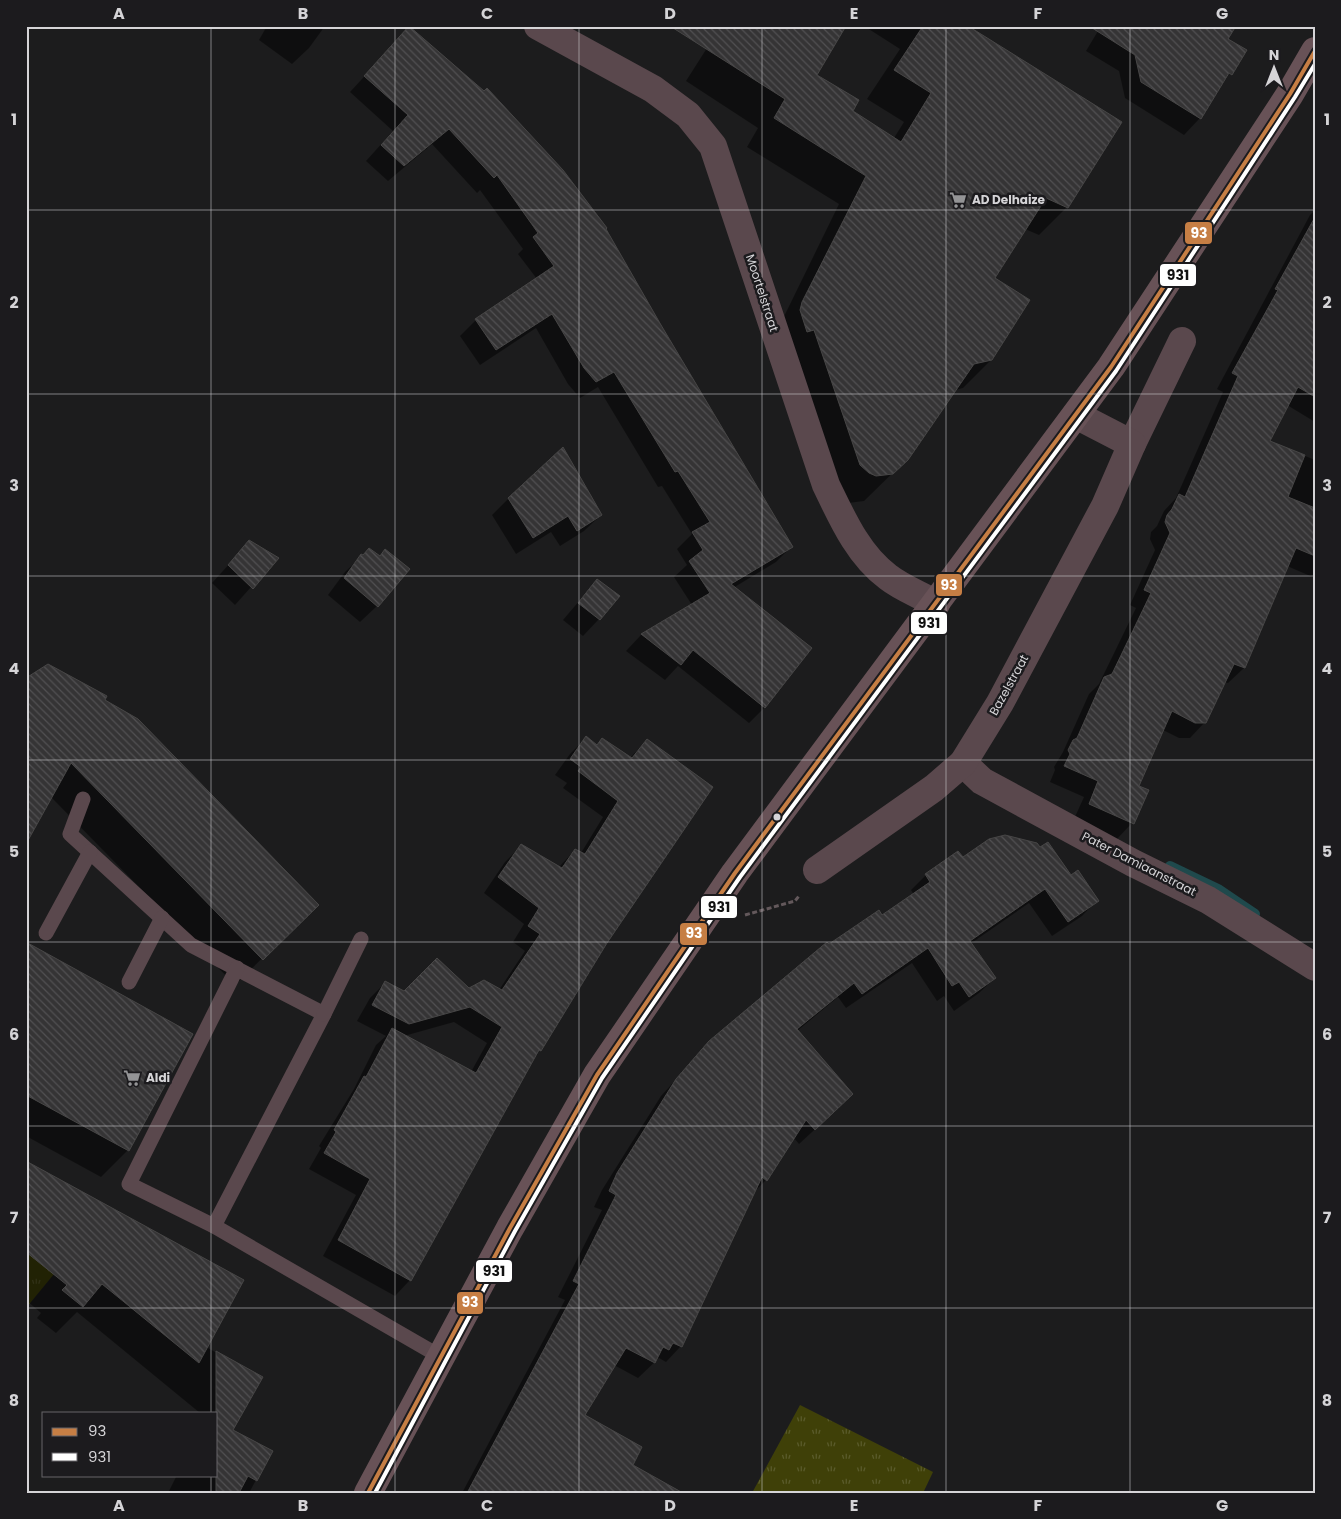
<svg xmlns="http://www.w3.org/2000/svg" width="1341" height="1519" font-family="Poppins,sans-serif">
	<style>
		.grass { fill: url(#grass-tufts) }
		.shadow { fill: #0007; fill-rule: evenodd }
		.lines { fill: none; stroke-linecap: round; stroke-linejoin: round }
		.stream { stroke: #1f494c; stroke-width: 10 }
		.building { fill: url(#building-back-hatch); stroke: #474646 }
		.path { stroke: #63585b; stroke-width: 3; stroke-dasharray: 5 2.5; stroke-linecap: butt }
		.service { stroke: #5a484d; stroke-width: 15 }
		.minor { stroke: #5a484d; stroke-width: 28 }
		.secondary { stroke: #685257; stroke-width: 28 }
		.bus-1-casing { stroke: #1c1b1e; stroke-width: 8 }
		.bus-2-casing { stroke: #1c1b1e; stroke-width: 8 }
		.bus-1 { stroke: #c67e44; stroke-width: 4 }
		.bus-2 { stroke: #fff; stroke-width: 4 }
		.grid { fill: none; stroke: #d5d4d7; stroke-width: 1; stroke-opacity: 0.55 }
		.bus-dot { fill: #d5d4d7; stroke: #1c1b1e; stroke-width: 2 }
		.labels { text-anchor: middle; stroke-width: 5; stroke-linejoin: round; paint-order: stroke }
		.poi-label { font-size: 12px; font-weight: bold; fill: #d5d4d7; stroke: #1c1b1e; text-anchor: start }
		.street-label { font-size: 12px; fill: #d5d4d7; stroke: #1c1b1e }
		.line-badge { stroke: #1c1b1e; stroke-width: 2 }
		.badge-label { font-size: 14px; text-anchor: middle; font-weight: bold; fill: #fff }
		.pale-badge-label { font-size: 14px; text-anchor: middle; font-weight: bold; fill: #111 }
		.neatline { fill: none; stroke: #d5d4d7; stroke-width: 2 }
		.grid-label { font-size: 16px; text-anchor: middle; font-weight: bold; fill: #d5d4d7 }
	</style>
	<defs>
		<pattern id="grass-tufts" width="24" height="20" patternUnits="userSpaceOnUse" patternTransform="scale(1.25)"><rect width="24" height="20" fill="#3f4008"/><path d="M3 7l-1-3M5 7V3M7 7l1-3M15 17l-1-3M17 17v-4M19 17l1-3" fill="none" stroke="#5a5b2b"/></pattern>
		<pattern id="building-back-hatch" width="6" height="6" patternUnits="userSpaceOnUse" patternTransform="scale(1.25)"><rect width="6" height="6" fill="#353435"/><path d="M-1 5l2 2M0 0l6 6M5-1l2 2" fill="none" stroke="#515052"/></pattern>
	</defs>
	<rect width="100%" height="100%" fill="#1c1c1d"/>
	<!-- grass -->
	<g class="grass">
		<polygon points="26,1252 54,1274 26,1308"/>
		<polygon points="800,1405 933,1472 923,1493 752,1493"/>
	</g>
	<!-- shadow -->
	<g class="shadow">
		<polygon points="267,26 325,26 309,48 292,64 259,40"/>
		<polygon points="721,26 815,75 852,112 894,138 904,122 867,99 900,49 864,26 966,26 1067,207 1039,235 1025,229 994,279 991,360 963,388 955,390 907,459 864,501 848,503 773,339 839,204 747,147 758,128 686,81"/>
		<polygon points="1101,26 1227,39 1245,50 1200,118 1184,135 1125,98 1119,71 1086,51"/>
		<polygon points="409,28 604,229 792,546 776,562 733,588 765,707 749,723 678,666 665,680 626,651 641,635 692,605 674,577 687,565 677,549 692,534 662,486 658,487 598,387 580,398 568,384 536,328 480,365 460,336 476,320 537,279 518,254 523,249 480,190 477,193 432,144 388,181 366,161 393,131 350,92"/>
		<polygon points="1315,210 1315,422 1287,405 1269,441 1315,460 1315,578 1287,566 1244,668 1228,683 1224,682 1205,722 1190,738 1179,738 1163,730 1138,787 1132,823 1117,839 1074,819 1084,797 1050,782 1055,770 1054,767 1063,752 1089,694 1099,684 1136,608 1130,605 1155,550 1150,539 1151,532 1157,526 1164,511 1176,498 1223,392 1217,389 1310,215"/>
		<polygon points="509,498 601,515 584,531 560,546 551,532 516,554 492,515"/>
		<polygon points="250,541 277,558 235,605 212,583"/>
		<polygon points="362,556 377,606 360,622 328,595 345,572"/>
		<polygon points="597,580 599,619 583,636 563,620"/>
		<polygon points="104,701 290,931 235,985 51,797"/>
		<path d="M586 738 596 746 603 739 630 758 647 740 606 942 534 1056 410 1280 395 1296 323 1256 356 1195 309 1169 321 1148 319 1146 354 1089 376 1045 386 1036 357 1021 370 998 386 982 404 992 499 990 525 951 513 942 524 924 484 893 505 862 521 846 559 867 575 850 581 853 603 817 563 788 567 783 555 775 570 754ZM454 1022 487 1043 471 1072 404 1036Z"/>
		<polygon points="958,853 962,859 1071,877 1097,900 1082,916 1052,936 1029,903 970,944 995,978 979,993 954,1011 944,996 937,1001 912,963 846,1008 838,997 797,1031 836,1110 799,1144 794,1138 766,1180 753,1193 681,1346 666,1362 659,1358 638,1378 614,1365 583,1416 570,1493 462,1493 565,1300 558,1297 602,1210 594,1207 602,1190 661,1096 710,1042 829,946 882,917 914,895 911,890 926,875"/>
		<polygon points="26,944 128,1150 101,1177 26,1136"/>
		<polygon points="26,1163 206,1347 261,1377 223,1426 271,1452 249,1493 168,1493 177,1475 216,1475 216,1413 200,1413 77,1312 56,1333 37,1318 41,1313 26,1300"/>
	</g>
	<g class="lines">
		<!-- stream -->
		<polyline class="stream" points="1170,866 1218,889 1255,914"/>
	</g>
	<!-- building -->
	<g class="building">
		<polygon points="409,26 484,91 487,88 563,170 607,228 606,229 661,325 793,547 731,584 812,648 765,708 693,650 681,665 641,634 710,593 689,561 703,550 692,532 710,522 678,471 675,472 614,372 596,382 584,368 552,314 496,350 475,319 554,266 533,237 538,233 497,175 494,178 449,129 404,166 381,145 408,115 364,76"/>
		<polygon points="670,26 846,26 817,75 859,100 853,111 901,142 931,93 894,70 923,26 968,26 1122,122 1068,208 1046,198 995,278 1030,300 992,360 974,364 908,460 893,474 876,476 869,473 860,465 814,330 807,332 800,310 802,302 866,176 774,118 785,99"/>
		<polygon points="1089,26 1236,26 1228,39 1247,50 1232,75 1229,73 1201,119 1141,82 1135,55"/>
		<polygon points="1315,217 1315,397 1298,387 1270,441 1305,455 1288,497 1315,508 1315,556 1296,548 1245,668 1234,664 1206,723 1195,723 1172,711 1139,786 1149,790 1134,824 1089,804 1098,781 1064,766 1070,754 1068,750 1073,740 1077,738 1104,677 1112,674 1151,593 1144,590 1170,533 1165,522 1167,515 1172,509 1179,494 1185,497 1238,376 1232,373 1278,290 1275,289"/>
		<polygon points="563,447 602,515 577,531 568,516 533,538 508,498"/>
		<polygon points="249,540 279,558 253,589 228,565"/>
		<polygon points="369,548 380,556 385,549 410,569 378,607 344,578 361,554 363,555"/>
		<polygon points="597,579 620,596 600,620 578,603"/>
		<polygon points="48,664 107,696 105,700 138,719 319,905 263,960 71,763 26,844 26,678"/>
		<polygon points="586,736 597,745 602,738 632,758 647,739 713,787 607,943 541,1051 539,1050 411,1281 338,1240 370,1179 324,1153 336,1132 334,1130 364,1076 366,1077 392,1028 476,1073 502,1027 470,1007 409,1024 372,1005 385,981 404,991 437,958 469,988 484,980 502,990 540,934 528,926 539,908 498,877 521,844 562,868 575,849 585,854 618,801 578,771 581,767 570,759"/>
		<polygon points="1005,835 1037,843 1040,847 1048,842 1071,875 1078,870 1099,901 1068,922 1045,889 970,941 996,978 969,997 959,982 952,986 928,948 862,994 854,983 797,1029 853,1094 815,1130 806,1120 767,1181 762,1177 682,1347 673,1343 669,1350 663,1347 655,1363 626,1348 585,1415 642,1447 633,1465 683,1493 467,1493 579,1284 573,1281 616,1195 609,1191 617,1173 676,1079 709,1041 827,942 829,944 879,910 882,915 930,882 925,874 958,851 963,857 989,839"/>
		<polygon points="26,942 193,1034 129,1151 26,1095"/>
		<polygon points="26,1161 244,1280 199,1363 102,1284 83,1307 62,1290 67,1285 26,1252"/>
		<polygon points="216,1351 263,1377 233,1430 273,1451 257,1481 248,1476 239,1493 216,1493"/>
	</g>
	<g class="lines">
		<!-- path -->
		<polyline class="path" points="745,915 795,901 799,896"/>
		<!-- service -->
		<g class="service">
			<polyline points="83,799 70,834 191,945 324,1014 214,1226 441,1357"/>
			<polyline points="46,933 90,852"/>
			<polyline points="129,982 162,918"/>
			<polyline points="324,1014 361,939"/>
			<polyline points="214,1226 129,1184 237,968"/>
		</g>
		<!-- minor -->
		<g class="minor">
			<path d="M538 26 653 89 688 115 713 146 826 485C842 518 858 555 888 577 902 588 921 595 936 604"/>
			<polyline points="1132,444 1182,341"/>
			<polyline points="963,763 982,781 1133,863 1208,900 1315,967"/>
			<polyline points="817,870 934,788 963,763 1000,703 1105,506 1132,444 1076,415"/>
		</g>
		<!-- secondary -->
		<polyline class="secondary" points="368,1493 510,1228 597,1075 735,873 1111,367 1290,94 1315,51"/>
		<!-- bus-1 casing -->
		<g class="bus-1-casing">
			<polyline id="bus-1" points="368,1493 510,1228 597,1075 735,873 1111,367 1290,94 1315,51"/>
		</g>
		<!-- bus-2 casing -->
		<g class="bus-2-casing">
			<polyline id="bus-2" points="375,1493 515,1231 602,1078 740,877 1116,371 1295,97 1315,64"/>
		</g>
		<!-- bus-1 -->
		<use href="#bus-1" class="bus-1"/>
		<!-- bus-2 -->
		<use href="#bus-2" class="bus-2"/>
	</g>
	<!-- grid -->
	<path class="grid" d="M211 26V1413M395 26V1493M579 26V1493M762 26V1493M946 26V1493M1130 26V1493M26 210H1315M26 394H1315M26 576H1315M26 760H1315M26 942H1315M26 1126H1315M26 1308H1315M211 1475V1493"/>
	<!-- icons -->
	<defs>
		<g id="supermarket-bare" transform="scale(1.35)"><path d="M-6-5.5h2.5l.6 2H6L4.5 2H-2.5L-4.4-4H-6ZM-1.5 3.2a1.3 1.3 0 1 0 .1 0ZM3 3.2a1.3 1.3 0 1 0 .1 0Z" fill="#949496" stroke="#1c1b1e" stroke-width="2.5" paint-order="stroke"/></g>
	</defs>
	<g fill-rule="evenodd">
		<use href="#supermarket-bare" x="958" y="200"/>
		<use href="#supermarket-bare" x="132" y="1078"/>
	</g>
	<!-- markers -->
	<circle class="bus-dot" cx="777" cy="817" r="4.5"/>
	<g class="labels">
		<!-- poi labels -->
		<g class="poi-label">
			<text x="972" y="204">AD Delhaize</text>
			<text x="146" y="1082">Aldi</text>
		</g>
		<!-- street labels -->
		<g class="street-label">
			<text transform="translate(762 293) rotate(72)" y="4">Moortelstraat</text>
			<text transform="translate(1009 685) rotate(-61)" y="4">Bazelstraat</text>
			<text transform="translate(1139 864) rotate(27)" y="4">Pater Damiaanstraat</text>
		</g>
	</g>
	<g class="line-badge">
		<rect x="1184" y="221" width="29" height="24" rx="5" fill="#c67e44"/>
		<rect x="1159" y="263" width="38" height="24" rx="5" fill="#fff"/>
		<rect x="935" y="573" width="28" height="24" rx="5" fill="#c67e44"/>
		<rect x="910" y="611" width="38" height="24" rx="5" fill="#fff"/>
		<rect x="700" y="895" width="38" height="24" rx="5" fill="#fff"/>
		<rect x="679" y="922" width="29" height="24" rx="5" fill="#c67e44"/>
		<rect x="475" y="1259" width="38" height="24" rx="5" fill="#fff"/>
		<rect x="456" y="1291" width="28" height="24" rx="5" fill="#c67e44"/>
	</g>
	<g class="badge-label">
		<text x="1199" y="238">93</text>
		<text x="949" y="590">93</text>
		<text x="694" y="938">93</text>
		<text x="470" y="1307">93</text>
	</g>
	<g class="pale-badge-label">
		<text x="1178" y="280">931</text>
		<text x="929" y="628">931</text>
		<text x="719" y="912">931</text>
		<text x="494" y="1276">931</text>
	</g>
	<!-- border -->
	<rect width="1341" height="1519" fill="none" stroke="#1c1b1e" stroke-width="55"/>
	<!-- legend -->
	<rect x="42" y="1412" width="175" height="65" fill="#1c1b1e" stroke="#666568"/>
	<rect x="52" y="1428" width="25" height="8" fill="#c67e44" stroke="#666568"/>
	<text x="88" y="1436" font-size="15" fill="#d5d4d7">93</text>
	<rect x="52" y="1453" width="25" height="8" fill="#ffffff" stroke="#666568"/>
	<text x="88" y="1462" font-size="15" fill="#d5d4d7">931</text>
	<!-- north arrow -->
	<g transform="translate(1274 68)" stroke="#1c1b1e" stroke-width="4" paint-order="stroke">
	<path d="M0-4L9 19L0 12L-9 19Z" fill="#d5d4d7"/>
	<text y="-8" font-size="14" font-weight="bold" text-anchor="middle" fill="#d5d4d7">N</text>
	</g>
	<rect x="28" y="28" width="1286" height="1464" class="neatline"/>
	<g class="grid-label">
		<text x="119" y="19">A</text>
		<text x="303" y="19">B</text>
		<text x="487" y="19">C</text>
		<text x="670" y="19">D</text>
		<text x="854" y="19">E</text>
		<text x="1038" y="19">F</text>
		<text x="1222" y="19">G</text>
		<text x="14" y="125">1</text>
		<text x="1327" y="125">1</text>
		<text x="14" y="308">2</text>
		<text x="1327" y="308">2</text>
		<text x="14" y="491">3</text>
		<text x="1327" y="491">3</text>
		<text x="14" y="674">4</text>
		<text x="1327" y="674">4</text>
		<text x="14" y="857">5</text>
		<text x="1327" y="857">5</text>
		<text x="14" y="1040">6</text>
		<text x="1327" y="1040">6</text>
		<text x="14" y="1223">7</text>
		<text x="1327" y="1223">7</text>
		<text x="14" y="1406">8</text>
		<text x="1327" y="1406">8</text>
		<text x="119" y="1511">A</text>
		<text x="303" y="1511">B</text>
		<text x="487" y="1511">C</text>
		<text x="670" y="1511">D</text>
		<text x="854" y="1511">E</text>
		<text x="1038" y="1511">F</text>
		<text x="1222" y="1511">G</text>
	</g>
</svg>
